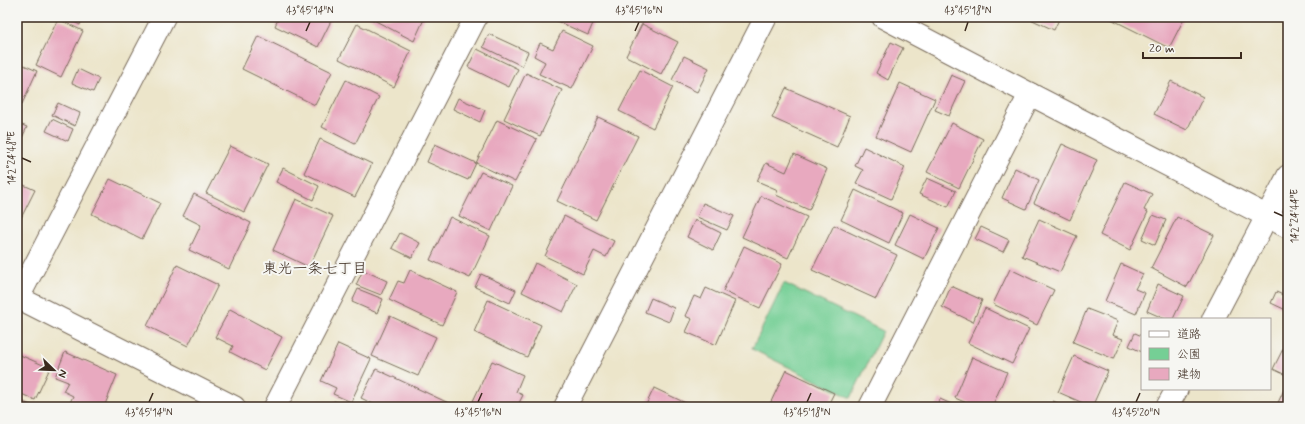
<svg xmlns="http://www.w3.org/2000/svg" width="1305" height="424" font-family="Mynerve,'Klee One',sans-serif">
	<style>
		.green { fill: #75cf95; stroke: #587c5a }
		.building { fill: #e8a9bf }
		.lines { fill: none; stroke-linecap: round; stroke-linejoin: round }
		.street-casing { stroke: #796b5a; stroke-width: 24 }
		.street { stroke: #fff; stroke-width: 22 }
		.ticks { fill: none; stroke: #3b2a1e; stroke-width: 1.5 }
		.labels { text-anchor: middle; stroke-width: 4; stroke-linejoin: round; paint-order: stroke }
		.neighbourhood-label { font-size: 15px; fill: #3b2a1e; stroke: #f6f6f2 }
		.neatline { fill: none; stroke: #3b2a1e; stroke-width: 1.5 }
		.ticks-label { font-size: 10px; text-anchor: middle; fill: #3b2a1e }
	</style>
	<rect width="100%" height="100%" fill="#f6f6f2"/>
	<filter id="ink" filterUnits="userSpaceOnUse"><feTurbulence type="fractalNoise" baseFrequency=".025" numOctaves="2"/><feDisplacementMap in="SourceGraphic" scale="8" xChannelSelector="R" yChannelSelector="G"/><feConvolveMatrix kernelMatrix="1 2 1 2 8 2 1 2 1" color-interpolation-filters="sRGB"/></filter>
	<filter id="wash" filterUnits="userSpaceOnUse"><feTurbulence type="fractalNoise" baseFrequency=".012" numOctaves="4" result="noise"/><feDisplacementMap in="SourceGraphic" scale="16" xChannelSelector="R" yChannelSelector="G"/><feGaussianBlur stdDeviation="0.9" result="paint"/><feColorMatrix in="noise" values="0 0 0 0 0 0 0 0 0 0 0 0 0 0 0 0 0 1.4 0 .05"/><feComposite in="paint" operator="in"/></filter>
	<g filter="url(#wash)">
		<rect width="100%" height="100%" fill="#ece5ca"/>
		<!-- green -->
		<polygon class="green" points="784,283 883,331 851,398 752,349"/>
		<g id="blocks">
			<!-- building -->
			<g class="building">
				<polygon points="64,17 83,17 80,25"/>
				<polygon points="279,17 333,17 318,47 275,26"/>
				<polygon points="368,17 425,17 414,41"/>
				<polygon points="551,17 602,17 599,23 594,21 588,35 550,18"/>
				<polygon points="1026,17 1060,17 1054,30"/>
				<polygon points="1107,17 1185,17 1169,48"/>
				<polygon points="58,19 83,31 61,77 36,65"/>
				<polygon points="357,24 411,51 394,87 339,59"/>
				<polygon points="642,24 678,42 661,74 626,56"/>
				<polygon points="562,31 593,46 572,89 539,74 545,62 534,56 540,43 553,49"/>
				<polygon points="489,34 528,52 522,66 483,47"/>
				<polygon points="258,36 332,72 315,105 242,69"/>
				<polygon points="891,42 903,48 888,80 876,73"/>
				<polygon points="477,49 518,69 509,87 468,67"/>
				<polygon points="684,56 709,68 697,92 672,80"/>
				<polygon points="17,62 37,71 22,104 17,102"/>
				<polygon points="78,69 99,79 93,92 72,83"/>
				<polygon points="640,70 673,87 653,128 619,111"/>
				<polygon points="526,73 562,90 540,136 504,119"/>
				<polygon points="951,75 965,81 949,116 935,110"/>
				<polygon points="346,80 379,97 355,144 322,127"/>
				<polygon points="1171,81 1203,97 1187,130 1154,114"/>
				<polygon points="900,83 935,99 911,152 876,136"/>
				<polygon points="786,88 850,116 837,147 772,118"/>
				<polygon points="458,98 485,110 480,122 453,109"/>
				<polygon points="58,103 80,113 75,126 52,115"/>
				<polygon points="598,117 638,136 596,220 557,201"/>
				<polygon points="52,119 73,129 68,141 46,131"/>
				<polygon points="497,120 537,139 515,182 476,163"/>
				<polygon points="17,123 27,127 17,149"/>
				<polygon points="952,123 983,139 959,188 927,172"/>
				<polygon points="320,139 372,164 355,197 304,173"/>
				<polygon points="435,144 476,163 468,180 427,162"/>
				<polygon points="1062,144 1097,160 1070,220 1034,203"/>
				<polygon points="230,146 268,164 244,212 206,193"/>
				<polygon points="864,147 905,167 891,199 856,183 863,170 855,166"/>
				<polygon points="794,154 827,169 809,210 776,195 778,190 757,181 766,163 786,172"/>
				<polygon points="283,168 319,186 313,200 276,182"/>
				<polygon points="1015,168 1039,180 1026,209 1002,198"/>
				<polygon points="481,172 512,186 491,231 459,216"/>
				<polygon points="927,178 956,191 948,207 919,194"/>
				<polygon points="110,179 160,203 142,239 92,214"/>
				<polygon points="17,182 35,190 17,226"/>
				<polygon points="1125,182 1152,194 1144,210 1148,212 1130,250 1100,235"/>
				<polygon points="855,190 903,213 889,243 841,220"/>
				<polygon points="194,194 251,223 229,269 189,250 201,225 183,216"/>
				<polygon points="761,196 807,217 788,258 742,237"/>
				<polygon points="296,199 333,216 309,267 273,250"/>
				<polygon points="703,203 734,216 727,230 697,217"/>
				<polygon points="910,214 939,228 924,259 895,245"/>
				<polygon points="1153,215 1166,220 1155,245 1142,239"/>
				<polygon points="564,216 614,241 606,257 594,251 583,274 545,256"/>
				<polygon points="450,217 490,236 470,278 430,260"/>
				<polygon points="1177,217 1214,235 1187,287 1151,268"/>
				<polygon points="1039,219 1077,236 1060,272 1022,256"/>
				<polygon points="695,220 721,233 713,250 687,237"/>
				<polygon points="834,225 897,255 876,299 812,270"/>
				<polygon points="981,227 1009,240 1003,252 975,239"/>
				<polygon points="400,233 420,243 412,258 392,248"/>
				<polygon points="744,246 782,264 760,308 723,291"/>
				<polygon points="535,263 577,284 563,312 522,292"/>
				<polygon points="1121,264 1143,274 1135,289 1145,293 1136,314 1105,301"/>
				<polygon points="177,265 218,285 188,346 147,326"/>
				<polygon points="1010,269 1054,290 1037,325 993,304"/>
				<polygon points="363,270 387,281 381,295 356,285"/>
				<polygon points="410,270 457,292 442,325 389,300 398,281 404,283"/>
				<polygon points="481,274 516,290 510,303 475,287"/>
				<polygon points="1158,284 1184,296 1173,319 1165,319 1147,311"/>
				<polygon points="951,286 982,300 973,322 942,307"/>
				<polygon points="706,288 735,301 716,345 686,332 692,319 685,316 694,296 701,299"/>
				<polygon points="358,289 383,299 377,313 352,302"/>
				<polygon points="1276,292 1288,297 1288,311 1271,303"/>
				<polygon points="651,298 674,308 669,322 645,312"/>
				<polygon points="488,300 541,325 527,357 474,332"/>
				<polygon points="985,308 1029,329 1012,364 968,343"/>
				<polygon points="230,309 282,337 265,370 230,352 233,346 215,337"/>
				<polygon points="1087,309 1118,321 1112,335 1123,339 1114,359 1073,342"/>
				<polygon points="390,316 436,337 418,376 372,356"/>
				<polygon points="1135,333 1142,336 1142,352 1129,346"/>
				<polygon points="1288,339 1288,376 1273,369"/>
				<polygon points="338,344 371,359 351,402 333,394 336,388 321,381"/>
				<polygon points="65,352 117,375 104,407 68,407 73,396 63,391 68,382 55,377"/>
				<polygon points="20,355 50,368 35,400 17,392 17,362"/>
				<polygon points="1074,356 1108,371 1092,407 1058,392"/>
				<polygon points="972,357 1007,372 992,407 976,407 955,398"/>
				<polygon points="492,361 523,375 516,392 523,395 517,407 484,407 473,401"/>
				<polygon points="376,369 457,407 379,407 361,398"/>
				<polygon points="786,370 834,393 827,407 769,406"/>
				<polygon points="1288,381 1288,407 1276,407"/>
				<polygon points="654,388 694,407 645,407"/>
				<polygon points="17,399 35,407 17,407"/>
				<polygon points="940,399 958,407 936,407"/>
				<polygon points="334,401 346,406 346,407 332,407"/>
				<polygon points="1053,401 1066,407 1051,407"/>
			</g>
		</g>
	</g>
	<g filter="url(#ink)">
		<use href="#blocks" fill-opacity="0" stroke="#796b5a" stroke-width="1"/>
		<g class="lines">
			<!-- street casing -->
			<g class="street-casing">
				<g id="street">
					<polyline points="883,17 1030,94 1288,227"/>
					<polyline points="17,297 234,407"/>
					<polyline points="17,300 164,17"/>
					<polyline points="1213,319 1288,176"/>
					<polyline points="275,407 476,17"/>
					<polyline points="565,407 766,17"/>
					<polyline points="870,407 1030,94"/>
					<polyline points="1167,407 1177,389"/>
				</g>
			</g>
			<!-- street -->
			<use href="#street" class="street"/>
		</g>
	</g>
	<!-- ticks -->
	<path class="ticks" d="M306 31 310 22M635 31 639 22M965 31 968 22M22 158 31 162M1274 212 1283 216M149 402 153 393M478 402 482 393M807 402 811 393M1136 402 1140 393"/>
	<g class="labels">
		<!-- neighbourhood labels -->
		<g class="neighbourhood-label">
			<text x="315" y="273">東光一条七丁目</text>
		</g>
	</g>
	<!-- margin -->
	<rect width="1305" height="424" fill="none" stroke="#f6f6f2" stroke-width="44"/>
	<!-- legend -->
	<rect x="1141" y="318" width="130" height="72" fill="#f6f6f2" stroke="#aba49d"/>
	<rect x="1149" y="331" width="20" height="6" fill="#ffffff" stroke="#aba49d"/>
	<text x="1177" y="338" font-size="12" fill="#3b2a1e">道路</text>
	<rect x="1149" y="348" width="20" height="12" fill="#75cf95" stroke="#aba49d"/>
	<text x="1177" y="358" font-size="12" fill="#3b2a1e">公園</text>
	<rect x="1149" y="368" width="20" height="12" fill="#e8a9bf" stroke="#aba49d"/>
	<text x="1177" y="378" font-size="12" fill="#3b2a1e">建物</text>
	<!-- north arrow -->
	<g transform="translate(54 370) rotate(113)" stroke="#f6f6f2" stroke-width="3" paint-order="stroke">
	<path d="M0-3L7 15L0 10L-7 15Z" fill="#3b2a1e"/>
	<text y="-6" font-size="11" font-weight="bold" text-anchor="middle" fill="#3b2a1e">N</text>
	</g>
	<!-- scale -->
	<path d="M1143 52v6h98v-6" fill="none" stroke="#3b2a1e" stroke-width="2"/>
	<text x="1149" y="52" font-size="12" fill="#3b2a1e" stroke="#f6f6f2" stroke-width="3" paint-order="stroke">20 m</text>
	<rect x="22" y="22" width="1261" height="380" class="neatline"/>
	<g class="ticks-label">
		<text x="310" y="14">43°45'14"N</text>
		<text x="639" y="14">43°45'16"N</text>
		<text x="968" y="14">43°45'18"N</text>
		<text transform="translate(11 158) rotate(-90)" y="4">142°24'48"E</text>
		<text transform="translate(1294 216) rotate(-90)" y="4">142°24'44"E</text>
		<text x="149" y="416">43°45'14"N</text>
		<text x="478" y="416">43°45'16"N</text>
		<text x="807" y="416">43°45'18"N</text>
		<text x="1136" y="416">43°45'20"N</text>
	</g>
</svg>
